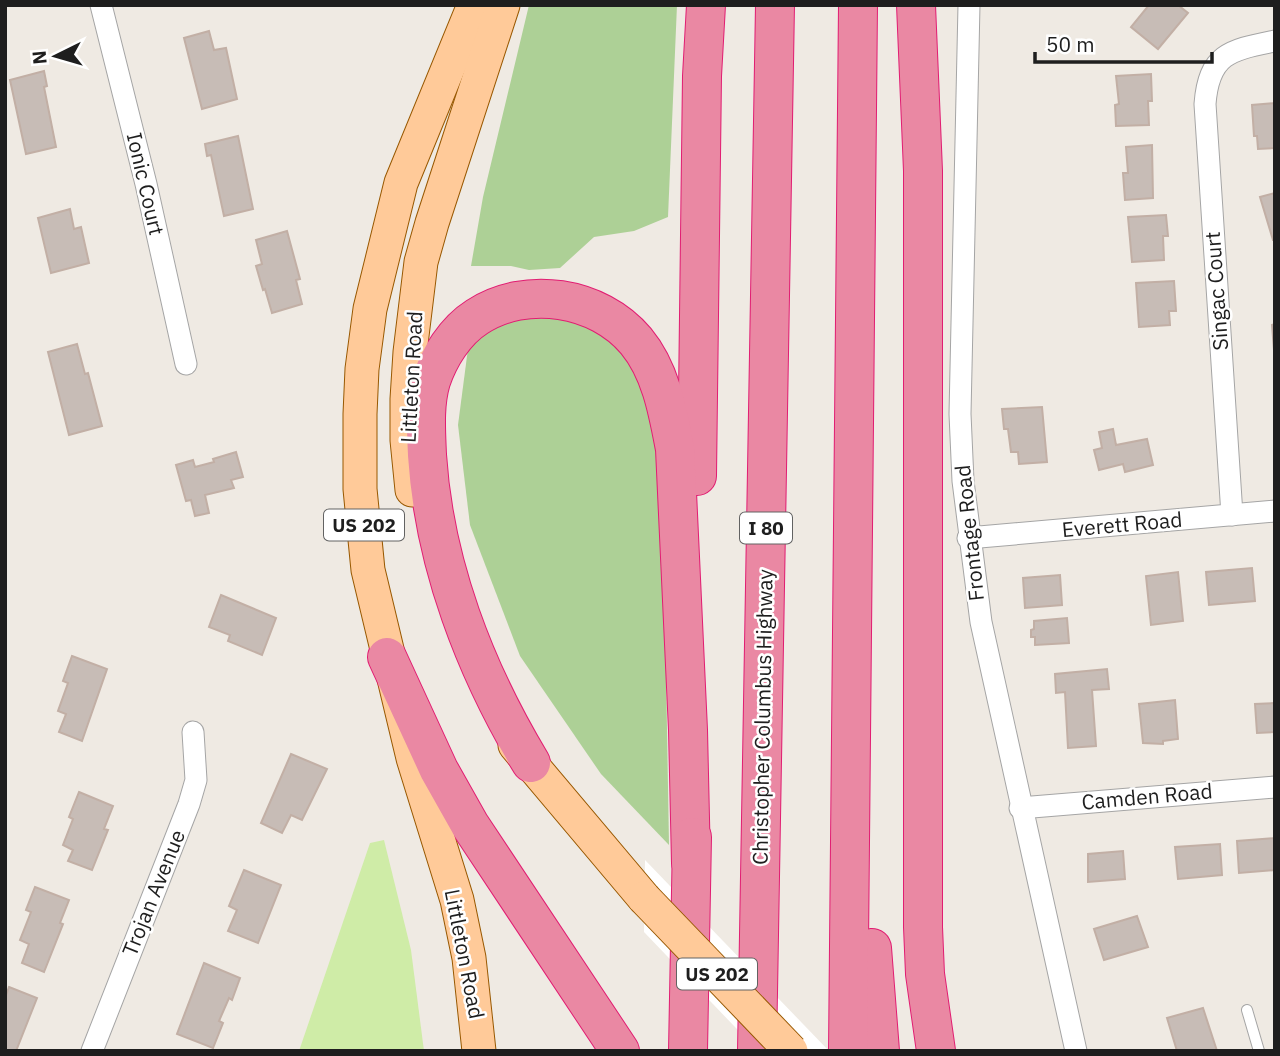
<svg xmlns="http://www.w3.org/2000/svg" width="1280" height="1056" font-family="'IBM Plex Sans',sans-serif">
	<style>
		.grass { fill: #cfeca7 }
		.forest { fill: #add096 }
		.pier { fill: #fff }
		.building { fill: #c7bcb6; stroke: #c2afa5; stroke-width: 2 }
		.lines { fill: none; stroke-linecap: round; stroke-linejoin: round }
		.service-casing { stroke: #a5a5a5; stroke-width: 12 }
		.minor-casing { stroke: #a5a5a5; stroke-width: 23 }
		.primary-casing { stroke: #985800; stroke-width: 35 }
		.motorway-casing { stroke: #e11d72; stroke-width: 40 }
		.service { stroke: #fff; stroke-width: 10 }
		.minor { stroke: #fff; stroke-width: 21 }
		.primary { stroke: #ffca99; stroke-width: 33 }
		.motorway { stroke: #ea88a3; stroke-width: 38 }
		.primary-bridge-casing { stroke: #985800; stroke-width: 35; stroke-linecap: butt }
		.primary-bridge { stroke: #ffca99; stroke-width: 33 }
		.labels { text-anchor: middle; stroke-width: 5; stroke-linejoin: round; paint-order: stroke }
		.shield { fill: #fff; stroke: #626262; stroke-width: 2 }
		.shield-label { font-size: 19px; font-weight: bold; fill: #1e1e1e }
		.street-label { font-size: 21px; fill: #1e1e1e; stroke: #fff }
	</style>
	<rect width="100%" height="100%" fill="#efeae3"/>
	<!-- grass -->
	<polygon class="grass" points="384,840 411,950 424,1051 299,1051 370,843"/>
	<!-- forest -->
	<g class="forest">
		<polygon points="529,5 677,5 668,217 634,231 594,237 560,268 529,270 511,266 471,266 483,197"/>
		<polygon points="560,312 603,328 636,364 652,412 663,498 669,845 601,774 520,656 470,525 458,425 469,341 510,317"/>
	</g>
	<!-- pier -->
	<polygon class="pier" points="645,860 829,1051 758,1051 644,932"/>
	<!-- building -->
	<g class="building">
		<polygon points="1149,5 1178,5 1188,13 1158,49 1131,27"/>
		<polygon points="209,31 214,50 226,48 237,99 202,109 184,38"/>
		<polygon points="44,71 47,86 44,87 56,147 26,154 10,80"/>
		<polygon points="1151,74 1152,101 1148,101 1149,125 1116,126 1115,105 1119,104 1116,76"/>
		<polygon points="1275,103 1275,148 1258,149 1257,136 1254,136 1252,105"/>
		<polygon points="238,136 253,209 224,216 211,155 207,156 205,144"/>
		<polygon points="1152,145 1153,198 1125,200 1123,173 1128,173 1126,147"/>
		<polygon points="1275,193 1275,240 1273,240 1260,197"/>
		<polygon points="70,209 74,229 81,227 89,263 51,273 38,218"/>
		<polygon points="1166,215 1168,236 1163,236 1164,260 1132,262 1128,217"/>
		<polygon points="287,231 300,279 296,280 302,304 272,313 265,289 263,290 256,266 262,264 256,240"/>
		<polygon points="1174,281 1176,311 1169,311 1170,325 1139,327 1136,283"/>
		<polygon points="1275,324 1275,363 1272,325"/>
		<polygon points="77,344 85,374 88,373 102,426 69,435 48,352"/>
		<polygon points="1042,407 1047,462 1019,464 1018,452 1011,452 1008,429 1004,429 1002,409"/>
		<polygon points="1113,429 1116,445 1147,439 1153,465 1125,472 1123,464 1099,470 1094,450 1102,448 1099,432"/>
		<polygon points="236,452 243,477 231,480 234,488 205,495 209,513 195,516 191,500 186,501 176,465 193,460 195,467 214,462 213,459"/>
		<polygon points="1252,568 1255,601 1209,605 1206,572"/>
		<polygon points="1178,572 1183,621 1151,625 1146,576"/>
		<polygon points="1060,575 1062,605 1025,608 1023,578"/>
		<polygon points="221,595 276,618 262,655 228,641 230,635 209,627"/>
		<polygon points="1067,618 1069,643 1035,645 1035,637 1031,637 1031,630 1034,629 1034,621"/>
		<polygon points="72,656 107,669 82,741 59,732 66,714 58,711 68,683 63,681"/>
		<polygon points="1107,669 1109,689 1092,690 1096,746 1068,748 1065,692 1056,693 1055,674"/>
		<polygon points="1175,700 1178,739 1163,741 1163,744 1143,743 1139,704"/>
		<polygon points="1275,703 1275,732 1257,733 1255,704"/>
		<polygon points="291,754 327,769 302,820 291,815 282,833 261,823"/>
		<polygon points="79,792 113,806 104,829 108,830 92,870 68,861 73,850 63,845 73,819 69,817"/>
		<polygon points="1275,838 1275,870 1239,873 1237,841"/>
		<polygon points="1220,844 1222,875 1178,879 1175,847"/>
		<polygon points="1123,851 1125,879 1088,882 1088,854"/>
		<polygon points="244,870 281,885 258,943 228,931 237,910 229,906"/>
		<polygon points="35,887 69,900 60,923 63,924 44,972 22,963 29,944 20,940 31,912 26,910"/>
		<polygon points="1137,916 1148,947 1104,960 1094,929"/>
		<polygon points="204,963 240,978 232,1000 229,998 219,1021 223,1023 213,1048 177,1034"/>
		<polygon points="9,987 37,998 16,1051 5,1051 5,998"/>
		<polygon points="1203,1008 1217,1051 1177,1051 1167,1018"/>
	</g>
	<g class="lines">
		<!-- service casing -->
		<g class="service-casing">
			<polyline id="service" points="1247,1010 1259,1051"/>
		</g>
		<!-- minor casing -->
		<g class="minor-casing">
			<g id="minor">
				<polyline points="101,5 146,184 186,364"/>
				<polyline points="969,5 960,414 963,481 981,622 1076,1051"/>
				<path d="M1232 515 1205 104C1209 53 1231 50 1275 41"/>
				<polyline points="968,538 1275,511"/>
				<polyline points="1020,808 1275,787"/>
				<polyline points="92,1051 189,804 196,780 193,732"/>
			</g>
		</g>
		<!-- primary casing -->
		<g class="primary-casing">
			<g id="primary">
				<polyline points="474,5 401,183 370,309 362,369 360,414 360,489 368,570 413,758 457,900 469,958 479,1051"/>
				<polyline points="412,490 407,440 407,399 410,352 421,262 432,223 503,5"/>
				<polyline points="515,745 644,898"/>
			</g>
		</g>
		<!-- motorway casing -->
		<g class="motorway-casing">
			<g id="motorway">
				<polyline points="916,5 923,171 923,927 925,974 936,1051"/>
				<polyline points="697,476 702,76 706,5"/>
				<polyline points="387,657 439,770 470,825 620,1051"/>
				<path d="M531 763C475 670 434 564 427 455 426 430 424 405 431 381 439 357 455 331 477 317 526 285 598 296 636 341 661 371 668 412 675 449L688 730 691 863"/>
				<polyline points="872,948 880,1051"/>
				<polyline points="688,1051 692,837"/>
				<polyline points="757,1051 775,5"/>
				<polyline points="848,1051 858,5"/>
			</g>
		</g>
		<!-- service -->
		<use href="#service" class="service"/>
		<!-- minor -->
		<use href="#minor" class="minor"/>
		<!-- primary -->
		<use href="#primary" class="primary"/>
		<!-- motorway -->
		<use href="#motorway" class="motorway"/>
		<!-- primary-bridge casing -->
		<g class="primary-bridge-casing">
			<polyline id="primary-bridge" points="644,898 791,1051"/>
		</g>
		<!-- primary-bridge -->
		<use href="#primary-bridge" class="primary-bridge"/>
	</g>
	<g class="labels">
		<!-- shield labels -->
		<g class="shield">
			<rect x="324" y="509.5" width="80" height="31" rx="5"/>
			<rect x="740" y="512.5" width="52" height="31" rx="5"/>
			<rect x="677" y="958.5" width="80" height="31" rx="5"/>
		</g>
		<g class="shield-label">
			<text x="364" y="532">US 202</text>
			<text x="766" y="535">I 80</text>
			<text x="717" y="981">US 202</text>
		</g>
		<!-- street labels -->
		<g class="street-label">
			<text transform="translate(145 184) rotate(77)" y="7">Ionic Court</text>
			<text transform="translate(1217 291) rotate(-94)" y="7">Singac Court</text>
			<text transform="translate(412 377) rotate(-87)" y="7">Littleton Road</text>
			<text transform="translate(1122 525) rotate(-5)" y="7">Everett Road</text>
			<text transform="translate(970 533) rotate(-96)" y="7">Frontage Road</text>
			<text transform="translate(763 717) rotate(-89)" y="7">Christopher Columbus Highway</text>
			<text transform="translate(1147 797) rotate(-5)" y="7">Camden Road</text>
			<text transform="translate(154 893) rotate(-68)" y="7">Trojan Avenue</text>
			<text transform="translate(464 954) rotate(79)" y="7">Littleton Road</text>
		</g>
	</g>
	<!-- border -->
	<rect width="1280" height="1056" fill="none" stroke="#1e1e1e" stroke-width="14"/>
	<!-- north arrow -->
	<g transform="translate(56 56) rotate(265)" stroke="#ffffff" stroke-width="5" paint-order="stroke">
	<path d="M0-5L12 26L0 18L-12 26Z" fill="#1e1e1e"/>
	<text y="-10" font-size="19" font-weight="bold" text-anchor="middle" fill="#1e1e1e">N</text>
	</g>
	<!-- scale -->
	<path d="M1035 52v10h177v-10" fill="none" stroke="#1e1e1e" stroke-width="3.5"/>
	<text x="1046" y="52" font-size="21" fill="#1e1e1e" stroke="#ffffff" stroke-width="5" paint-order="stroke">50 m</text>
</svg>
